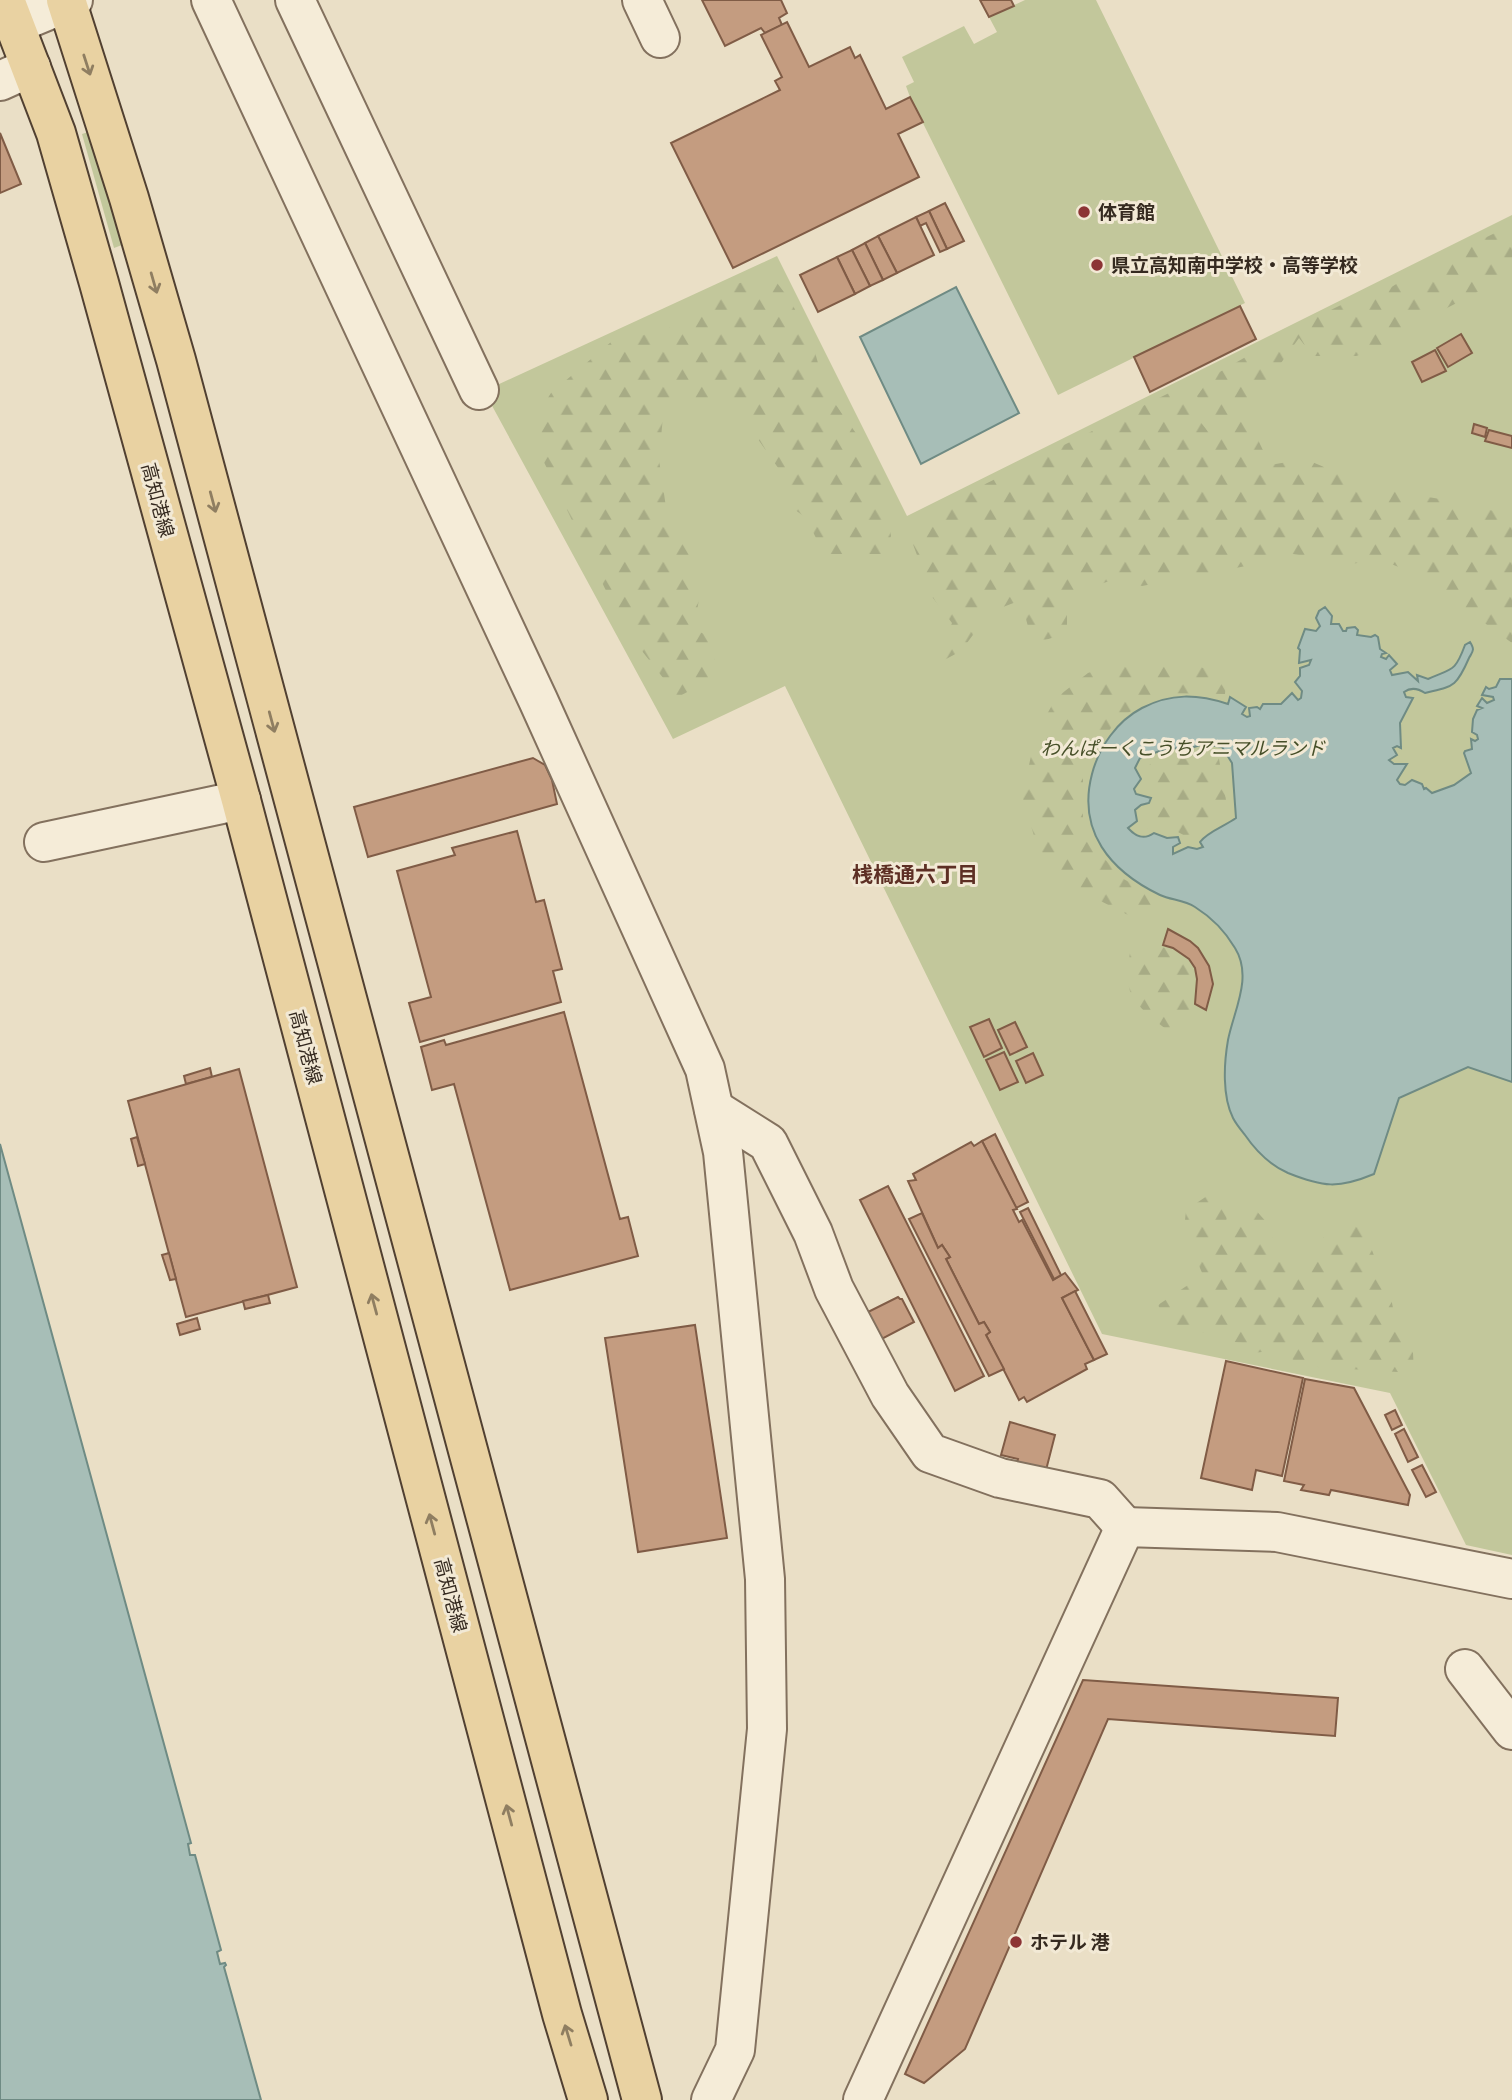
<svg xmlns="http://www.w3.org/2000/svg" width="1512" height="2100" font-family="'Crimson Pro','Noto Sans JP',serif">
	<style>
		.green { fill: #c2c79b }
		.forest { fill: url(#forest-firs) }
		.water { fill: #a7beb7; stroke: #6f8b84; stroke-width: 2; fill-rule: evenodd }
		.building { fill: #c49c80; stroke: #805c46; stroke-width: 2 }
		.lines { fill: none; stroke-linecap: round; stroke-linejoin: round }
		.minor-casing { stroke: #83715e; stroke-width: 42 }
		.major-casing { stroke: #514031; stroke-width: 42 }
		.minor { stroke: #f5ecd8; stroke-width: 38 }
		.major { stroke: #e9d2a2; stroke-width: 38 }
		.oneway { stroke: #8f7e61 }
		.poi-dot { fill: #8c3435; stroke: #f2e9d5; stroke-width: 2.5 }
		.labels { text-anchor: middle; stroke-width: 6; stroke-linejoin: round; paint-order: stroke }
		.poi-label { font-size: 19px; font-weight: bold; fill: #352a20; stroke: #f2e9d5; text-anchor: start }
		.street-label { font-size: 19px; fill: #352a20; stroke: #f2e9d5 }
		.park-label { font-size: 19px; font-style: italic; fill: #464f28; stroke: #f2e9d5 }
		.neighbourhood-label { font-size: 21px; font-weight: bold; fill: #5d2f24; stroke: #f2e9d5 }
	</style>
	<defs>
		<pattern id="forest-firs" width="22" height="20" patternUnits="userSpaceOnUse" patternTransform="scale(1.75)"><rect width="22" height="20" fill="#c2c79b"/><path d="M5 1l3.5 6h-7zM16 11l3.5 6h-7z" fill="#a7ab85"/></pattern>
	</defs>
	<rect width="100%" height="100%" fill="#eadfc6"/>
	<!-- green -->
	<g class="green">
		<polygon points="1025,0 1096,0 1245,303 1058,395 910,97 906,86 914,82 902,57 964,26 974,44 997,32 989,17"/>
		<polygon points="94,130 130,242 114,248 82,134"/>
		<polygon points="1512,215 1512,1555 1466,1545 1390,1393 1102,1334 785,686 673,739 484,391 777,256 907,516"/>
	</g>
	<!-- forest -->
	<g class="forest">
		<path d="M1512 229V274L1426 319 1397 344 1356 356H1313L1299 338 1260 392 1249 421 1270 465 1305 459 1374 488 1446 500 1512 515V643L1420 576 1377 558 1353 564 1275 551 1246 566 1142 586 1115 579 1061 598 1067 613V630C1055 638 1046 642 1031 638L1021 600 990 612 961 651 935 665 952 623 933 598 911 539 921 522 955 499 1169 393 1179 395 1210 434 1207 418 1197 396 1211 377 1306 322 1341 305 1362 308C1390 289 1403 273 1438 274L1452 254 1497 232Z"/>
		<polygon points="774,279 790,300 812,342 826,391 875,460 887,504 891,536 884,554 824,554 806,518 794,509 786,496 783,475 744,419 731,407 713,399 681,398 664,405 659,460 667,514 687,542 700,593 694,629 716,640 713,678 678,697 624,628 528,429 551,393 611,342 666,330 701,303 739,283"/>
		<path d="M1171 661C1183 664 1223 668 1226 682 1227 686 1225 690 1225 694L1162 693 1116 720 1083 772V821L1094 846 1120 877 1174 907 1156 914 1128 915 1087 894 1038 849 1022 796 1036 734 1056 698 1088 673 1117 662Z"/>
		<path d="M1201 750 1218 753 1226 800 1224 816 1204 827 1190 839C1175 830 1165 823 1148 829L1145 821C1148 814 1155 807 1156 800 1159 786 1142 780 1151 762Z"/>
		<path d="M1151 944 1169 949 1187 960 1193 979 1191 1028 1175 1035C1160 1025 1137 1009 1130 991 1126 979 1129 964 1130 951Z"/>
		<path d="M1210 1194 1228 1210 1225 1228 1252 1206 1269 1225 1278 1253 1289 1270 1301 1268C1319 1238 1324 1231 1358 1224L1370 1245 1392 1303 1396 1323 1413 1353 1414 1373 1301 1366C1284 1351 1275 1350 1253 1353L1243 1343 1225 1341 1187 1326 1168 1324 1158 1305 1203 1275 1184 1231 1186 1210Z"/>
	</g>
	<!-- water -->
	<g class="water">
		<polygon points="956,287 1019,413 921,464 860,337"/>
		<path d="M1325 607 1332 616 1331 624H1339L1343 631H1346L1347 628 1355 627 1358 630 1357 635 1371 637 1375 635 1378 637 1380 649 1386 653 1382 654 1381 657 1386 659 1389 655 1397 664 1390 670 1392 675 1408 672 1418 681 1417 675 1428 679C1453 668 1455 672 1465 645L1470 642C1475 650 1473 651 1469 658 1456 688 1453 686 1425 693 1419 689 1411 687 1404 692L1406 697 1413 698 1400 723 1401 748 1397 746 1393 748 1397 755 1389 760 1394 764H1407L1397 780 1400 784 1405 785 1412 780 1422 784 1424 789 1426 788 1432 793 1454 785 1471 773 1464 753 1465 751 1472 749 1471 739 1475 741 1478 739 1477 735 1472 732 1473 719 1477 710 1482 708 1477 706 1482 698 1487 703 1494 700 1493 697 1482 695 1486 687 1489 689 1496 687 1500 679H1512V1082L1468 1067 1399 1098 1374 1174C1338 1189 1323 1187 1288 1173 1270 1165 1256 1151 1245 1135 1241 1130 1236 1124 1233 1118 1222 1096 1224 1063 1228 1040 1234 1010 1253 977 1235 948 1225 931 1211 917 1195 907 1184 900 1171 900 1160 895 1110 871 1077 831 1092 774 1099 747 1117 721 1142 708 1171 693 1197 694 1228 704L1230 697 1246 707 1242 714 1247 717 1250 716 1249 708 1257 707 1260 709 1263 704H1281L1292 693 1298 700 1301 698 1302 691 1295 682 1300 676V668L1309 665 1311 660 1299 663 1300 650 1298 648 1305 629 1316 631 1320 626 1316 618 1319 611ZM1203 744 1222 747 1232 763 1236 818C1225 826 1207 832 1200 842L1203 847 1197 849 1188 847 1173 854V847L1180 843 1178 837 1167 838 1154 833C1144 840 1136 837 1128 828L1137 821 1135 810 1141 805 1149 803 1151 798 1136 794 1134 789 1141 779 1135 768 1140 758 1168 748 1188 749Z"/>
		<polygon points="0,1144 191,1843 188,1844 190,1855 195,1855 221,1950 217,1952 220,1964 225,1963 226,1965 224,1967 261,2100 0,2100"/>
	</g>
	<!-- building -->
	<g class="building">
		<polygon points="702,0 781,0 787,13 779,18 782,25 765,33 761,28 725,46"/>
		<polygon points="980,0 1011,0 1014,6 989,17"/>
		<polygon points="787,22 809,67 850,47 855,58 860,55 886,109 910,97 923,122 898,134 919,177 733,268 671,143 780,90 775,81 782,77 761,35"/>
		<polygon points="0,133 21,184 0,193"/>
		<polygon points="945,203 964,241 947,249 929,211"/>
		<polygon points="929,211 947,249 940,252 926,223 920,226 916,217"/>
		<polygon points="916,217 934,255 897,273 878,236"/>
		<polygon points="878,236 897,273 883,280 865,243"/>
		<polygon points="865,243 883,280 870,286 852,250"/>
		<polygon points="852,250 870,286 855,294 837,257"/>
		<polygon points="837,257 855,294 818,312 800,275"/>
		<polygon points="1240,306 1256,339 1150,392 1134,357"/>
		<polygon points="1461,334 1472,353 1448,367 1437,348"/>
		<polygon points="1435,350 1446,371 1422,382 1412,362"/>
		<polygon points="1474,424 1487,428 1485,437 1472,433"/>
		<polygon points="1489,430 1512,436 1512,448 1485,441"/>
		<polygon points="533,758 545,765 552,780 557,804 368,857 354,807"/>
		<polygon points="517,831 536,902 544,900 562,969 553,971 561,1002 420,1042 409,1003 431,997 397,871 455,855 452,848"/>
		<polygon points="1168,929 1190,941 1198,948 1209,966 1213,984 1206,1010 1195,1004 1197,979 1195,968 1189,959 1173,948 1163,945"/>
		<polygon points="564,1012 620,1219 628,1217 638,1256 510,1290 454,1084 432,1090 421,1047 444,1040 446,1045"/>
		<polygon points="989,1019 1002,1048 984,1057 970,1027"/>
		<polygon points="1015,1022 1027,1047 1010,1055 998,1030"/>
		<polygon points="1004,1052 1018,1082 1000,1090 986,1060"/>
		<polygon points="1033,1053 1043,1075 1026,1083 1016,1061"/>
		<polygon points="210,1068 212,1077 186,1084 184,1076"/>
		<polygon points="239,1069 297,1287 186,1317 128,1101"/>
		<polygon points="995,1134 1028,1202 1016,1208 982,1141"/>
		<polygon points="137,1137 145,1164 138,1166 131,1139"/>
		<polygon points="982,1141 1017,1209 1013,1210 1019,1222 1022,1220 1053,1280 1065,1273 1078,1290 1062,1298 1094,1360 1085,1364 1087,1369 1027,1402 1024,1397 1019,1400 986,1335 990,1332 984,1322 979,1324 946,1259 950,1257 942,1245 938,1248 908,1181 916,1180 913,1174 971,1142 974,1146"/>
		<polygon points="888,1186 984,1376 955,1391 860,1200"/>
		<polygon points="1028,1208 1061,1275 1054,1279 1020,1212"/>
		<polygon points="922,1213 938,1248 942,1245 950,1257 946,1259 979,1324 984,1322 990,1332 986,1335 1004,1369 989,1376 909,1219"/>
		<polygon points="169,1253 176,1279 170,1280 162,1255"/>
		<polygon points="1075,1291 1107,1354 1094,1360 1062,1298"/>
		<polygon points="268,1295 270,1303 245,1309 243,1301"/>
		<polygon points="898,1297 900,1299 902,1299 914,1322 876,1342 862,1315"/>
		<polygon points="197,1318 200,1329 180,1335 177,1324"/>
		<polygon points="695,1325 727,1538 638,1552 605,1338"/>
		<polygon points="1226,1361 1303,1378 1282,1476 1256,1470 1252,1490 1201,1478"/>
		<polygon points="1305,1379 1354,1388 1410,1495 1408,1505 1331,1490 1329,1495 1301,1490 1304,1485 1284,1481"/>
		<polygon points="1395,1410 1402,1425 1392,1430 1385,1415"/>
		<polygon points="1010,1422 1055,1435 1045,1474 1016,1466 1018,1459 1001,1455"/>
		<polygon points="1404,1429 1418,1457 1408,1462 1395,1434"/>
		<polygon points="1422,1465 1436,1492 1426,1497 1412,1470"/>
		<polygon points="1083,1680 1338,1698 1335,1736 1108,1719 965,2049 924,2083 905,2074"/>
	</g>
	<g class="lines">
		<!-- minor casing -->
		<g class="minor-casing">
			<g id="minor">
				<polyline points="211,0 538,700 705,1069 723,1152 765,1579 767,1729 735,2050 711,2100"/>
				<polyline points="295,0 479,390"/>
				<polyline points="642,0 660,38"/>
				<polyline points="15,24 73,0"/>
				<polyline points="0,81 31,67"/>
				<polyline points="44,842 241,800"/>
				<polyline points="714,1109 768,1143 813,1233 834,1289 890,1395 930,1453 1000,1478 1100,1499 1125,1527"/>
				<polyline points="1465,1669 1512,1730"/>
				<polyline points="863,2100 1125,1527 1277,1532 1512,1579"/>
			</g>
		</g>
		<!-- major casing -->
		<g class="major-casing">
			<g id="major">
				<polyline points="5,0 56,133 99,283 241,800 562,2014 588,2100"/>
				<polyline points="66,0 129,198 176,360 642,2100"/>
			</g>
		</g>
		<!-- minor -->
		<use href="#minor" class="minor"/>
		<!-- major -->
		<use href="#major" class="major"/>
	</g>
	<!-- one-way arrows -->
	<defs><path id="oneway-shaft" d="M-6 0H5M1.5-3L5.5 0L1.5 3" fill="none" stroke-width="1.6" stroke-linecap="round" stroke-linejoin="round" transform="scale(1.75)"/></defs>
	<g class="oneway">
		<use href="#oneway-shaft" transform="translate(87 65) rotate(72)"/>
		<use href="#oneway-shaft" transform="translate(154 283) rotate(74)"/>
		<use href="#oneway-shaft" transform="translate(213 502) rotate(75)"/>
		<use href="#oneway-shaft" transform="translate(272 722) rotate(75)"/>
		<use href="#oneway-shaft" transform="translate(374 1304) rotate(-105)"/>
		<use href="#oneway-shaft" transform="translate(432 1524) rotate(-105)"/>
		<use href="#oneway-shaft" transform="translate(509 1815) rotate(-105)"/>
		<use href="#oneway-shaft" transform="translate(568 2035) rotate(-107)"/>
	</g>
	<!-- markers -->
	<g class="poi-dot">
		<circle cx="1084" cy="212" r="7"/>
		<circle cx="1097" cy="265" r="7"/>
		<circle cx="1016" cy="1942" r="7"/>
	</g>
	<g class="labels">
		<!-- poi labels -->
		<g class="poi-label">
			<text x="1098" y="219">体育館</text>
			<text x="1111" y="272">県立高知南中学校・高等学校</text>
			<text x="1030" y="1949">ホテル 港</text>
		</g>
		<!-- street labels -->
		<g class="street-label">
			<text transform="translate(158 500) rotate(75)" y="7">高知港線</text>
			<text transform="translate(306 1047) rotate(75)" y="7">高知港線</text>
			<text transform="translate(451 1595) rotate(75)" y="7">高知港線</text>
		</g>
		<!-- park labels -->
		<g class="park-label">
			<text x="1183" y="755">わんぱーくこうちアニマルランド</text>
		</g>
		<!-- neighbourhood labels -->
		<g class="neighbourhood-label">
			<text x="915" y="882">桟橋通六丁目</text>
		</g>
	</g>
</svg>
